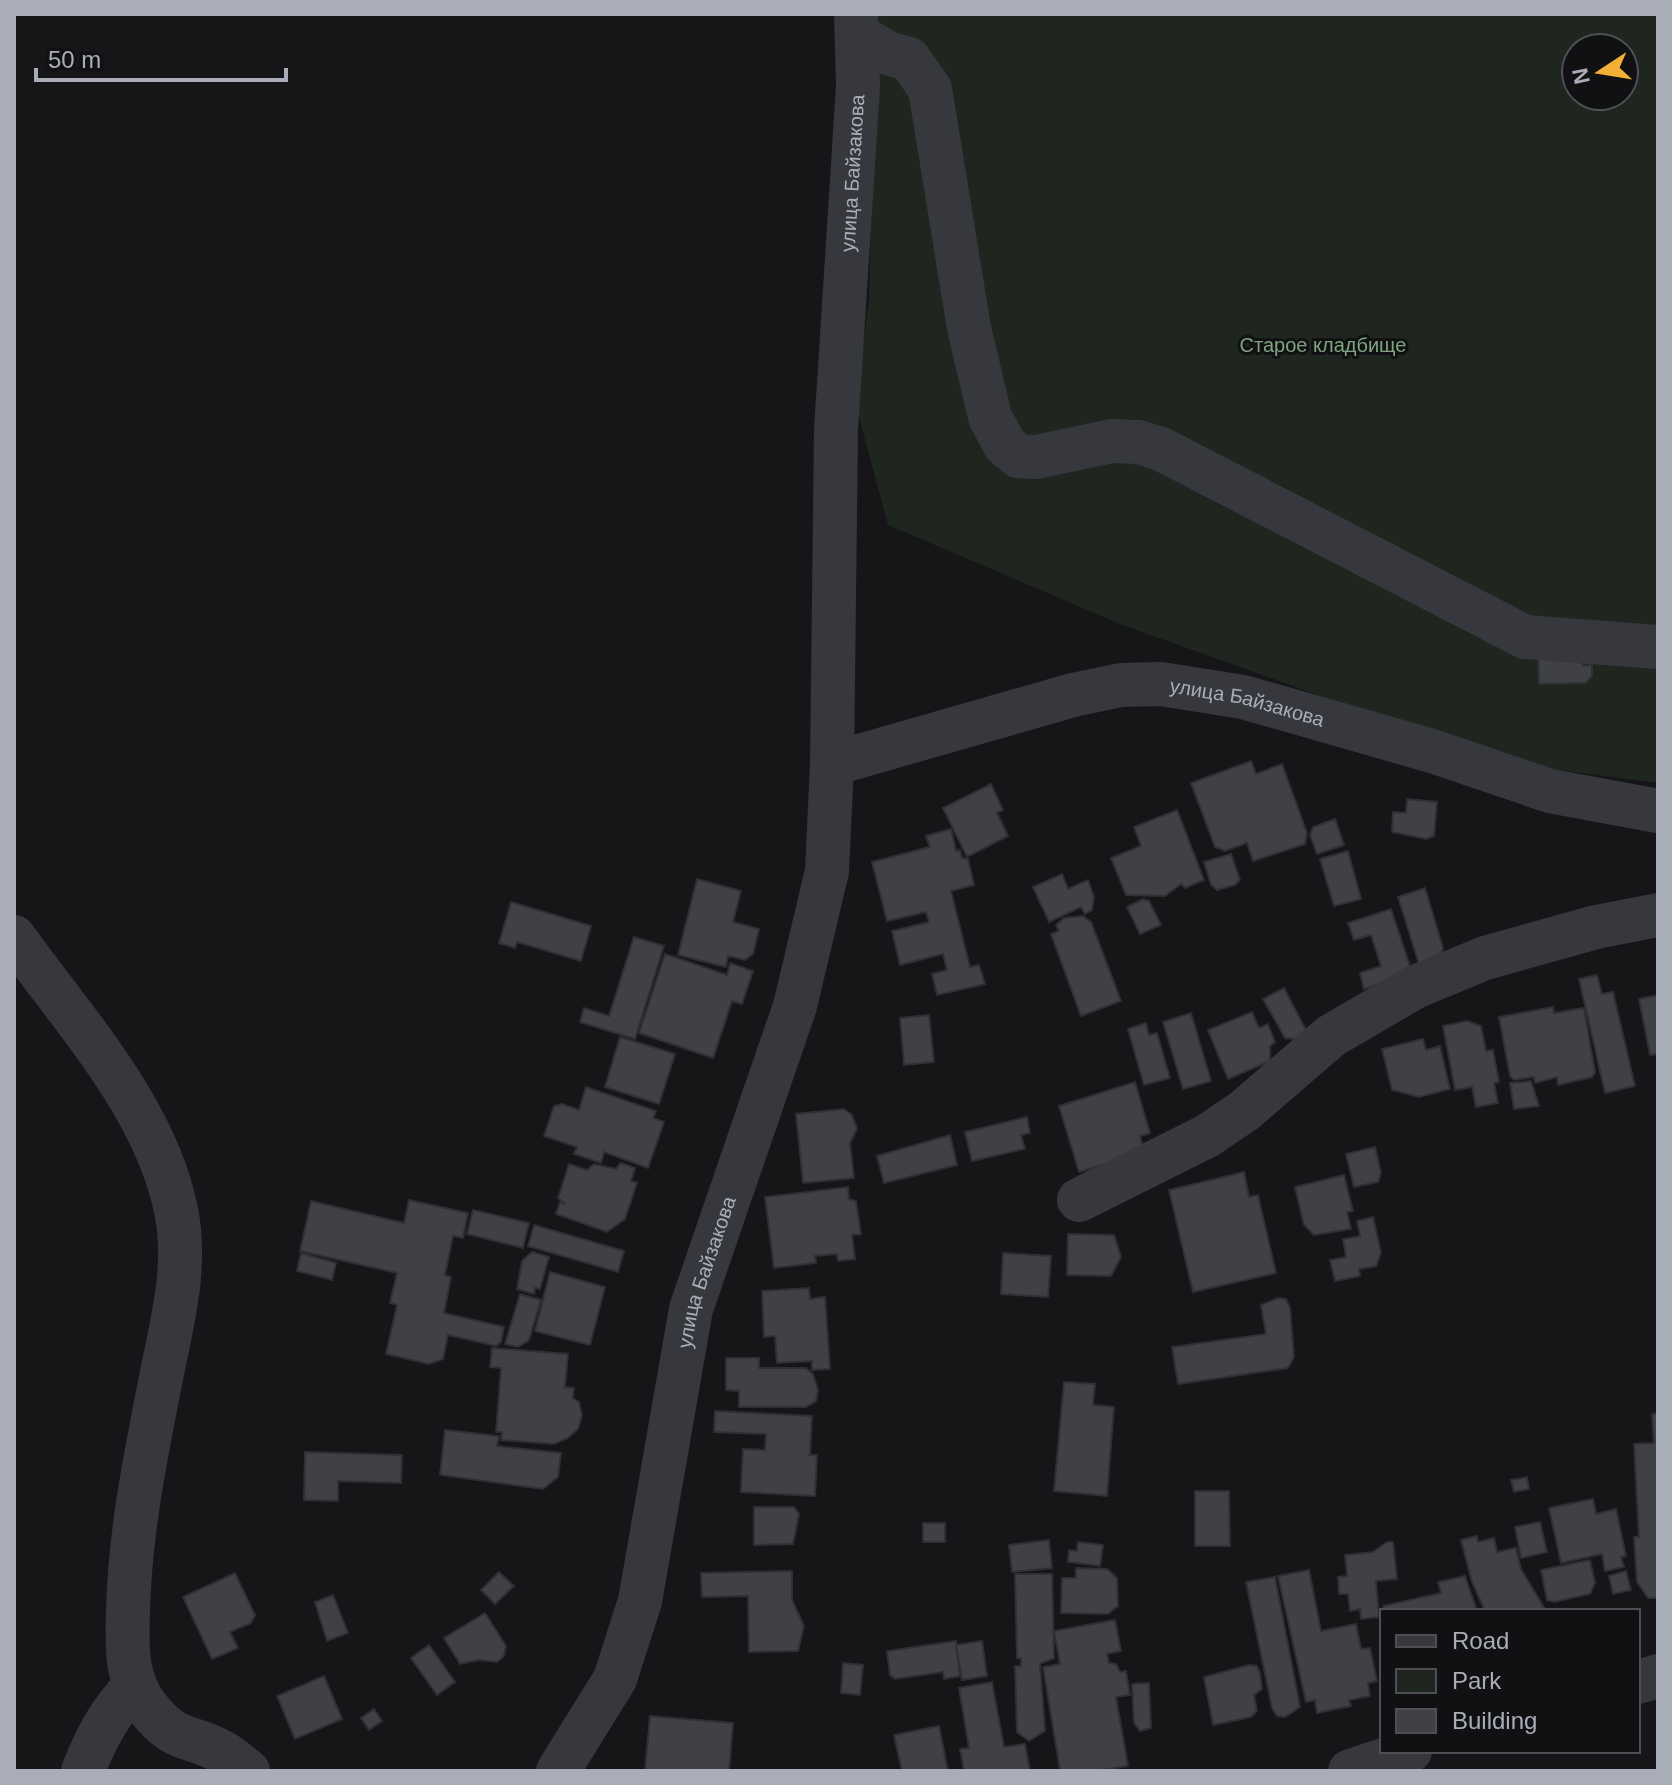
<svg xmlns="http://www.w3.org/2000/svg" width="1672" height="1785" font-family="Arial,sans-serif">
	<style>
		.green { fill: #1e261f; fill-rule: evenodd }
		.building { fill: #404145; stroke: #303034; stroke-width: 2 }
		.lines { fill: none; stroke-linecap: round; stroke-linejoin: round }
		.minor { stroke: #37383d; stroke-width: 44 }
		.labels { text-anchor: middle; stroke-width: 6; stroke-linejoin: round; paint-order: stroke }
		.street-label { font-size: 20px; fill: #a8adb8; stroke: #111113 }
		.park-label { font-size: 20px; fill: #7fa381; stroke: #111113 }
	</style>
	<rect width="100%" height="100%" fill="#161618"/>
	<!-- green -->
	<path class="green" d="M870 14H1658V783L1508 763 1120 624 888 525 856 406 869 299 874 114ZM1576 48H1624V96H1576Z"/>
	<!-- building -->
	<g class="building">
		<polygon points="1583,652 1583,666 1592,665 1592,676 1586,683 1539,684 1538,654"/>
		<polygon points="1251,761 1256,774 1282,764 1307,833 1305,844 1253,861 1247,843 1225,851 1215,847 1191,783"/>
		<polygon points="991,784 1003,810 997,813 1008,836 967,857 943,808"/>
		<polygon points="1407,799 1437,802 1434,836 1426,839 1392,832 1393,812 1406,813"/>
		<polygon points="1177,810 1204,880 1185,888 1181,884 1165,896 1126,895 1111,858 1141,846 1134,827"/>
		<polygon points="1335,819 1344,845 1317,854 1310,835 1313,827"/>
		<polygon points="951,829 956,851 960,850 962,858 968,859 974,885 951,891 970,967 979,965 985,984 937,995 932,974 947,970 943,954 900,965 892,931 929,922 926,912 887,921 872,862 930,847 926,836"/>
		<polygon points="1348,851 1361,899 1334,906 1320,859"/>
		<polygon points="1231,854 1240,880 1235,885 1217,890 1211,885 1204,862"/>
		<polygon points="1062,874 1068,889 1088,880 1094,897 1092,910 1085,914 1081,907 1049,922 1033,887"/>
		<polygon points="697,879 741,891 733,922 759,929 753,954 745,960 728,956 726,967 678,955"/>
		<polygon points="1425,888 1443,948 1441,957 1419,964 1398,897"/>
		<polygon points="1143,899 1149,901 1161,925 1140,934 1127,907"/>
		<polygon points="511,902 591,926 581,961 517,942 515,948 499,943"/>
		<polygon points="1391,909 1410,966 1408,974 1364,989 1360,973 1381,966 1371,935 1354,940 1348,923"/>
		<polygon points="1083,916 1091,922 1121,1001 1081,1016 1051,934 1059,931 1056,925 1064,918"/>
		<polygon points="634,937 664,946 635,1039 580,1022 584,1008 609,1016"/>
		<polygon points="665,954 727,975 730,963 753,971 742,1004 732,1001 713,1058 639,1033"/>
		<polygon points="1597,975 1602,994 1613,992 1635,1086 1605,1093 1579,979"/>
		<polygon points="1284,988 1306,1030 1296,1039 1285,1038 1263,999"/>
		<polygon points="1658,995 1658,1054 1650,1055 1639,999"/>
		<polygon points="1553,1007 1554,1013 1584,1008 1595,1072 1592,1077 1558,1085 1557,1077 1535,1083 1534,1077 1514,1080 1510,1076 1499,1017"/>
		<polygon points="1252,1012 1259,1028 1268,1024 1275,1042 1270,1046 1270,1061 1228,1079 1208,1030"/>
		<polygon points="1191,1013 1211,1081 1183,1089 1163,1022"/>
		<polygon points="929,1015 934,1062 904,1065 900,1018"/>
		<polygon points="1467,1021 1481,1026 1486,1051 1493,1050 1499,1082 1494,1083 1498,1103 1476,1107 1472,1087 1455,1090 1443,1026"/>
		<polygon points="1146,1023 1149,1035 1157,1033 1170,1078 1144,1085 1128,1029"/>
		<polygon points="620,1037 675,1054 659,1104 605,1087"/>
		<polygon points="1423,1039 1426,1050 1440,1046 1450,1089 1419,1097 1392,1090 1382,1049"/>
		<polygon points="1531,1081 1539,1106 1514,1109 1510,1083"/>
		<polygon points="1135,1082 1150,1133 1140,1136 1144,1152 1079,1172 1059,1106"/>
		<polygon points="586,1087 656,1111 653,1118 664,1122 648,1168 604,1152 601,1163 574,1154 577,1147 544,1136 554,1106 562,1104 579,1110"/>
		<polygon points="844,1109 852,1115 857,1129 850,1143 854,1178 803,1183 796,1114"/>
		<polygon points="1027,1117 1030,1133 1021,1135 1025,1149 972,1161 965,1132"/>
		<polygon points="950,1135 957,1165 884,1183 877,1156"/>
		<polygon points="1375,1147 1381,1173 1378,1182 1354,1187 1346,1154"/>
		<polygon points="621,1163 635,1168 631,1181 637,1183 625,1219 607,1232 556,1214 560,1202 565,1204 558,1198 569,1164 587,1170 594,1164 616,1169"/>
		<polygon points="1244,1172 1249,1197 1258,1195 1276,1273 1193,1292 1169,1190"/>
		<polygon points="1344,1175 1353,1211 1347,1212 1351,1229 1314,1235 1304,1225 1295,1187"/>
		<polygon points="848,1187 849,1199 856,1201 861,1234 852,1235 855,1259 838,1261 837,1254 815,1256 816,1263 774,1268 765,1197"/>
		<polygon points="409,1200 468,1213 463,1238 453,1236 445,1275 451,1277 444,1313 504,1327 501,1342 496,1346 448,1335 443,1359 429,1364 386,1354 397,1305 390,1303 397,1273 300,1251 311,1201 404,1223"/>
		<polygon points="473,1210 529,1223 523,1248 467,1234"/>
		<polygon points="1373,1217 1381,1253 1376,1266 1359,1269 1360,1276 1335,1281 1330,1260 1346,1257 1343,1239 1360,1236 1357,1221"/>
		<polygon points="534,1225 624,1251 618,1272 528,1246"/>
		<polygon points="1068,1234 1114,1235 1121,1257 1111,1276 1067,1275"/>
		<polygon points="532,1252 549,1257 540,1289 535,1288 534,1294 517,1289 522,1261"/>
		<polygon points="301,1253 336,1263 332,1280 297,1271"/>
		<polygon points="1003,1253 1051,1256 1048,1297 1001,1294"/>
		<polygon points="550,1272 605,1287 590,1345 535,1331"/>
		<polygon points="809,1288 810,1299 825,1297 830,1369 812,1370 812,1361 777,1363 775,1336 764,1337 762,1291"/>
		<polygon points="520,1294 541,1300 529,1340 518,1347 505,1344"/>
		<polygon points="1278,1298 1286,1299 1290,1308 1294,1357 1288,1368 1178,1384 1172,1347 1266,1334 1261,1305"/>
		<polygon points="492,1348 568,1354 565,1387 574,1388 573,1398 579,1402 582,1415 578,1429 568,1438 554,1444 501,1440 502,1432 496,1432 501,1368 490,1367"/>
		<polygon points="726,1358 759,1358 759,1368 806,1368 813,1374 818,1390 816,1401 806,1407 739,1407 739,1391 726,1390"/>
		<polygon points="1064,1382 1095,1384 1093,1405 1114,1407 1107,1496 1054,1491"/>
		<polygon points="715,1411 812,1416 810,1455 817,1455 815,1496 741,1492 743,1449 765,1450 766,1434 714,1432"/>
		<polygon points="1658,1413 1658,1598 1648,1598 1637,1582 1634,1537 1639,1537 1634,1444 1654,1443 1652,1414"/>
		<polygon points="445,1430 499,1436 497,1446 561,1453 558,1477 543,1489 440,1475"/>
		<polygon points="305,1452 402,1455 401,1483 338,1481 338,1501 304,1500"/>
		<polygon points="1527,1477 1529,1489 1514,1492 1511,1480"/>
		<polygon points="1195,1491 1229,1491 1230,1546 1195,1546"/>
		<polygon points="1593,1499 1596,1514 1616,1509 1626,1556 1621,1557 1624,1567 1605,1571 1602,1554 1561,1563 1549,1508"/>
		<polygon points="754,1507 794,1507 799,1514 793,1544 754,1545"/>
		<polygon points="1540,1522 1547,1552 1521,1558 1515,1527"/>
		<rect x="923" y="1523" width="22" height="19"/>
		<polygon points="1477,1536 1478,1542 1494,1538 1497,1552 1516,1548 1521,1569 1546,1611 1485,1611 1472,1582 1461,1540"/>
		<polygon points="1049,1540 1052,1568 1012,1572 1009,1545"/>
		<polygon points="1078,1542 1103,1545 1100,1566 1068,1562 1069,1550 1077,1551"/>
		<polygon points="1387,1542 1393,1542 1397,1579 1376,1581 1379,1617 1361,1619 1360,1609 1350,1611 1348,1594 1339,1594 1338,1577 1347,1576 1345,1555 1373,1552"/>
		<polygon points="1590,1560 1595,1583 1590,1594 1554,1602 1547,1600 1541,1570"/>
		<polygon points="1076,1568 1107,1569 1117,1578 1118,1606 1108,1614 1061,1613 1062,1578 1076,1578"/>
		<polygon points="1309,1570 1321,1631 1356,1624 1361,1649 1370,1648 1377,1681 1368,1683 1370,1696 1349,1700 1351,1706 1317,1713 1315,1700 1306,1702 1278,1576"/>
		<polygon points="792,1571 792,1600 804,1626 798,1651 749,1652 748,1596 702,1597 701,1573"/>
		<polygon points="1626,1571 1631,1590 1613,1594 1609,1576"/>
		<polygon points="499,1572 514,1586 495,1604 481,1590"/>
		<polygon points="235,1573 255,1615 251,1623 230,1632 238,1648 212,1659 183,1597"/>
		<polygon points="1015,1574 1052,1574 1054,1658 1040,1664 1045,1731 1029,1741 1017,1732 1015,1666 1021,1666 1021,1658 1017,1658"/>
		<polygon points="1465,1576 1477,1611 1384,1611 1383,1606 1441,1593 1438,1582"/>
		<polygon points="1275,1577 1300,1707 1285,1717 1277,1716 1272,1708 1246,1582"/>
		<polygon points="333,1595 348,1633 327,1641 315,1602"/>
		<polygon points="485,1613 506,1646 504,1656 497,1662 479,1660 460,1664 444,1638"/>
		<polygon points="1115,1620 1121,1651 1107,1654 1109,1663 1116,1664 1120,1672 1126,1671 1130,1695 1116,1697 1128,1766 1096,1771 1060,1770 1043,1667 1060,1664 1054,1631"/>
		<polygon points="956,1641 960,1676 944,1679 943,1672 895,1679 890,1675 887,1651"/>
		<polygon points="982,1641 987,1676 962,1680 956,1645"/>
		<polygon points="429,1645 455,1682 437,1695 411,1658"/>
		<polygon points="843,1663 863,1665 860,1695 841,1693"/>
		<polygon points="1249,1665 1257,1666 1260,1673 1262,1689 1254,1695 1257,1711 1251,1717 1213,1725 1204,1677"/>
		<polygon points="324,1676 342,1719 295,1739 277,1696"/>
		<polygon points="992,1682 1004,1747 1025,1744 1030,1771 964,1771 960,1749 969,1748 959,1688"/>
		<polygon points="1149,1683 1151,1728 1140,1731 1134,1723 1132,1684"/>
		<polygon points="374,1709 382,1721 369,1730 361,1718"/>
		<polygon points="650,1716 733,1723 729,1771 645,1771"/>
		<polygon points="939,1726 948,1771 902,1771 894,1735"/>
	</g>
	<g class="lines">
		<!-- minor -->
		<g class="minor">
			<polyline points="857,35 890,54 909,59 930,89 969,328 990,417 1005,445 1018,456 1036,457 1112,441 1138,442 1161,449 1525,637 1658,647"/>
			<path id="s1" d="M832 764 1073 695 1121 685 1161 684 1243 697 1432 751 1550 791 1658 811"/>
			<path d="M14 937C74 1021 155 1107 176 1210 188 1269 171 1326 160 1383 145 1459 130 1533 128 1610 127 1645 125 1679 148 1708 177 1745 189 1733 224 1753 232 1758 240 1765 248 1771"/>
			<polyline points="1079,1200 1207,1136 1244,1111 1331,1036 1415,987 1485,958 1596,927 1658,915"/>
			<polyline points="1638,1682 1658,1676"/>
			<path d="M83 1771C96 1738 110 1711 135 1686"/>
			<path id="s2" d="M558 1771 615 1679 640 1601 691 1309 795 1006 827 871 832 764 836 430 858 86 856 14"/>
			<polyline points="1350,1771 1410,1751"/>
		</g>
	</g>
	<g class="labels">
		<!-- street labels -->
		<g class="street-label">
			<text dy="7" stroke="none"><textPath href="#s2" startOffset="1644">улица Байзакова</textPath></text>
			<text dy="7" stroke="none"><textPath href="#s1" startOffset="428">улица Байзакова</textPath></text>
			<text dy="7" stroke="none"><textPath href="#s2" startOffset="526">улица Байзакова</textPath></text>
		</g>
		<!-- park labels -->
		<g class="park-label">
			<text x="1323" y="352">Старое кладбище</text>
		</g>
	</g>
	<!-- border -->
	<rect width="1672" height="1785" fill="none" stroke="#a8adb8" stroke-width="32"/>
	<!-- legend -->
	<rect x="1380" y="1609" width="260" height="144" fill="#111113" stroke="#4d4f55" stroke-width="2"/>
	<rect x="1396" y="1635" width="40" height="12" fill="#37383d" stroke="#4d4f55" stroke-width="2"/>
	<text x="1452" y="1649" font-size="24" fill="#a8adb8">Road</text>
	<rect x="1396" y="1669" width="40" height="24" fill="#1e261f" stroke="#4d4f55" stroke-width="2"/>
	<text x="1452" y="1689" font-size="24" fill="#a8adb8">Park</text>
	<rect x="1396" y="1709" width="40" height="24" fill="#404145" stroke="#4d4f55" stroke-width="2"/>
	<text x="1452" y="1729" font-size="24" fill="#a8adb8">Building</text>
	<!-- north arrow -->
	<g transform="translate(1600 72) rotate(258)"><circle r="38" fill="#111113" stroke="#4d4f55" stroke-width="2"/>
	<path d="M0-6L14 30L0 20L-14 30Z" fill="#f2b134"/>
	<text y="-12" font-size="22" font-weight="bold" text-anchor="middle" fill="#a8adb8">N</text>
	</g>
	<!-- scale -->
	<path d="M36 68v12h250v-12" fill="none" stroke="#a8adb8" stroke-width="4"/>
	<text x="48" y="68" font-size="24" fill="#a8adb8" stroke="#111113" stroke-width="6" paint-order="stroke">50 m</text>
</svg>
